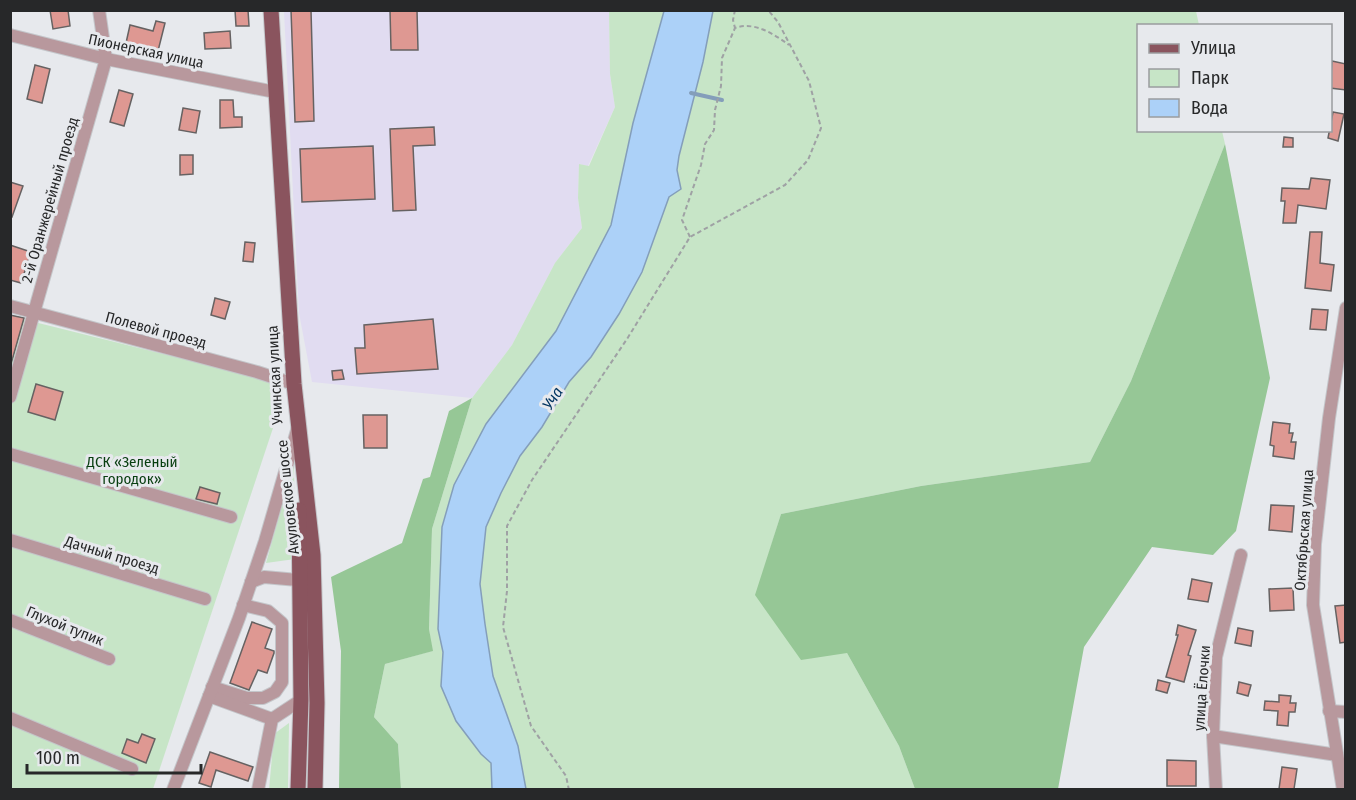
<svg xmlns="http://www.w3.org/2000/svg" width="1356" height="800" font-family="'Fira Sans Condensed',sans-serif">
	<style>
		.industrial { fill: #e1dcf1 }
		.green { fill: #c7e5c7 }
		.forest { fill: #96c796 }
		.water { fill: #acd1f8; stroke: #849eba; stroke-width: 1.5 }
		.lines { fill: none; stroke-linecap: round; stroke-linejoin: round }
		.stream { stroke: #849eba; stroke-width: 4 }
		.building { fill: #de9892; stroke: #666262; stroke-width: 1.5 }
		.minor-casing { stroke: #c4c6ca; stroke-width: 14 }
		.major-casing { stroke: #c4c6ca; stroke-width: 17 }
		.path { stroke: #9fa1a4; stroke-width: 2; stroke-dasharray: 4.5 3; stroke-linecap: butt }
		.minor { stroke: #b8989d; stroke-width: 12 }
		.major { stroke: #8a545e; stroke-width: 15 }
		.labels { text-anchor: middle; stroke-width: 6; stroke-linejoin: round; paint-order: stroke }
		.street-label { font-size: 15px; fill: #272829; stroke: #e7e9ed }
		.park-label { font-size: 15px; fill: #083e10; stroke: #e7e9ed }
		.water-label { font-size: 16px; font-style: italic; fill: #003460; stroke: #e7e9ed }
	</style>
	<rect width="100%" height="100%" fill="#e7e9ed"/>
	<!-- industrial -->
	<polygon class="industrial" points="284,11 609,11 610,74 615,107 588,166 579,164 578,198 582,228 555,263 512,345 472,398 312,382 299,313"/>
	<!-- green -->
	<g class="green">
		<polygon points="609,11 1196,11 1199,25 1138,26 1138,130 1222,131 1225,144 1131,381 1090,462 921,486 781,514 756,595 847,653 899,746 915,789 401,789 398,744 374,717 385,664 432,651 429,629 432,529 472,398 512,345 555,263 582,228 578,198 579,164 589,166 615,107 610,74"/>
		<polygon points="10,316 272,381 274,425 153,789 11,789"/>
		<polygon points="294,463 295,559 266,563"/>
		<polygon points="289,723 288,789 269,790 274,734"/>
	</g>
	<!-- forest -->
	<g class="forest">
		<polygon points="1225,144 1270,378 1236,531 1213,555 1152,547 1084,647 1058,789 915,789 899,746 847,653 801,660 755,595 781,514 921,486 1090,462 1131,381"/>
		<polygon points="472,398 432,529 429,629 433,651 385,664 374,717 398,744 401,789 339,789 341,651 331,577 402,543 423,479 430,477 449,411"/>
	</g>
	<!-- water -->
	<polygon class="water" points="664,11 713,11 703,62 679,156 677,170 681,189 669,197 642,272 619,314 591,357 569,382 542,427 520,456 501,493 486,527 480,584 485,624 493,676 518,746 526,789 492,789 491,763 481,754 456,721 441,686 443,652 438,629 442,527 454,485 486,424 556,331 611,225 633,123"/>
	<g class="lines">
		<!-- stream -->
		<polyline class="stream" points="691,93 722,100"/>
	</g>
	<!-- building -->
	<g class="building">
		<polygon points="50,10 68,10 70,26 53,29"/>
		<polygon points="235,10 248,10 249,26 236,26"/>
		<polygon points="291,10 311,10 314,121 295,122"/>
		<polygon points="390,10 417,10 418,50 391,50"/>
		<polygon points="156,21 165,23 157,55 145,53 146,47 126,43 130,25 153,31"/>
		<polygon points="230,31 231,48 205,49 204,33"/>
		<polygon points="1332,61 1346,64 1346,90 1330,88"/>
		<polygon points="35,65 50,69 42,103 27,99"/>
		<polygon points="119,90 133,94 124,126 110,122"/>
		<polygon points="220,100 233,100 234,117 242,117 242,127 220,128"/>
		<polygon points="183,108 200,111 196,133 179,130"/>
		<polygon points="1333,112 1344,114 1338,141 1328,138"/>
		<polygon points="434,127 435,145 413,146 416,210 393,211 390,129"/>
		<polygon points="1284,137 1293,138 1293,147 1283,147"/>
		<polygon points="373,146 375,199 302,202 300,149"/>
		<polygon points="180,155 193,155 193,174 180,175"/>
		<polygon points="1311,178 1330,180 1326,209 1298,205 1296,223 1283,223 1285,201 1281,201 1282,188 1309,189"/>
		<polygon points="10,182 23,186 12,217 10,216"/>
		<polygon points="1310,232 1322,232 1320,263 1334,265 1331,291 1305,288"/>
		<polygon points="245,242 255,243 253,262 243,261"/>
		<polygon points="10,245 31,252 21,283 10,280"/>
		<polygon points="215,298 230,302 225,319 211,315"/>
		<polygon points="1312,309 1328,310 1326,330 1310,329"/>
		<polygon points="10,315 24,318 11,364 10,364"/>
		<polygon points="433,319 438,369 357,374 355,348 365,348 364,325"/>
		<polygon points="342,370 344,379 333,380 332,371"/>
		<polygon points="36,384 63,392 55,420 28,412"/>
		<polygon points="363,415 387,415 387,448 364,448"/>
		<polygon points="1273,422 1290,424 1289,433 1293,433 1291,442 1296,442 1294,459 1273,456 1274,446 1270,445"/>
		<polygon points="200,487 220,493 217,504 196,499"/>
		<polygon points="1271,505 1294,506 1292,532 1269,530"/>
		<polygon points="1192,579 1212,583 1208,602 1188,599"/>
		<polygon points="1293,588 1294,610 1270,611 1269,589"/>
		<polygon points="1346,605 1346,642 1340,643 1335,606"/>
		<polygon points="252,622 272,629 265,648 274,651 274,653 267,673 258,670 249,690 230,683"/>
		<polygon points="1178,625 1196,630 1188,655 1191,656 1184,682 1166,677 1178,635 1176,635"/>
		<polygon points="1238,628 1253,631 1251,646 1235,643"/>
		<polygon points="1158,680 1170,683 1167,693 1156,690"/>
		<polygon points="1239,682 1251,685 1248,696 1237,693"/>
		<polygon points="1279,695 1291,696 1290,703 1296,703 1295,712 1289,712 1288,726 1277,725 1278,711 1264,710 1265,701 1279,702"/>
		<polygon points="142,734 155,739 146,763 122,753 127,739 138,743"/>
		<polygon points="210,752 253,767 248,781 216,770 211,787 199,783"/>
		<polygon points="1167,760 1196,761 1196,786 1167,786"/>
		<polygon points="1282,767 1297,769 1294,789 1279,789"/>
	</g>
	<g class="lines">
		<!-- minor casing -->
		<g class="minor-casing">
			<g id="minor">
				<polyline points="10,35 106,59 275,92"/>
				<polyline points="10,306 257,372 294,384"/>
				<polyline points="10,397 106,59 99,10"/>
				<polyline points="10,454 231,517"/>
				<polyline points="10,540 205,599"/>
				<polyline points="251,582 264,577 309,581"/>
				<polyline points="10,620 109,659"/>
				<polyline points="212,687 247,698 263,698 275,692 282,682 282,623 268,611 243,605"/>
				<polyline points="209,696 272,719"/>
				<polyline points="1329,711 1346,712"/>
				<polyline points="10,718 132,769"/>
				<polyline points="1213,736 1337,755"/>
				<polyline points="173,790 239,618 265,541 298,427"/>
				<polyline points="258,790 272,719 301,700"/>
				<polyline points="1216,790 1213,736 1216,657 1241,555"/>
				<polyline points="1343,790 1313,605 1315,544 1329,418 1346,308"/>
			</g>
		</g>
		<!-- major casing -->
		<g class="major-casing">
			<g id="major">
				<polyline points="271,10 294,384 313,555 317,703 315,790"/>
				<polyline points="298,790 301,700 299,510"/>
			</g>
		</g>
		<!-- path -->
		<g class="path">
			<polyline points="735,10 733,20 735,28"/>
			<path d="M690 237 682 220 701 165 705 144 714 130 715 110 721 86 722 58 735 28C754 21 774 34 789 45"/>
			<polyline points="569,790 566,776 531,726 503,627 507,591 507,526 532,480 627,339 690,237 785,185 808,160 821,128 809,81 778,22 768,10"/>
		</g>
		<!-- minor -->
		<use href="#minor" class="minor"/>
		<!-- major -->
		<use href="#major" class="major"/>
	</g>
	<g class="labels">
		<!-- street labels -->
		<g class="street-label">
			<text transform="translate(146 51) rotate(12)" y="5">Пионерская улица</text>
			<text transform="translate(50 200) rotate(-74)" y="5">2-й Оранжерейный проезд</text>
			<text transform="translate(156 330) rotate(15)" y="5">Полевой проезд</text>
			<text transform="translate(275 375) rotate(-93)" y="5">Учинская улица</text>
			<text transform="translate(288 497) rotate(-96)" y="5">Акуловское шоссе</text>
			<text transform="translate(1304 530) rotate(-86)" y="5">Октябрьская улица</text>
			<text transform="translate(112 555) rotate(17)" y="5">Дачный проезд</text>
			<text transform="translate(65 626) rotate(22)" y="5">Глухой тупик</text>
			<text transform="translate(1202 688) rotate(-86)" y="5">улица Ёлочки</text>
		</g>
		<!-- park labels -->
		<g class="park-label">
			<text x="132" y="467">ДСК «Зеленый<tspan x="132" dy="17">городок»</tspan></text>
		</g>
		<!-- water labels -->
		<g class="water-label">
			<text transform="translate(552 398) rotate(-57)" y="6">Уча</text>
		</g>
	</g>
	<!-- border -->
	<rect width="1356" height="800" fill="none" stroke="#272829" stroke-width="24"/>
	<!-- legend -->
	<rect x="1137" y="24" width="195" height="108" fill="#e7e9ed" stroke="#9a9c9f" stroke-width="1.5"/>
	<rect x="1149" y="44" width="30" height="9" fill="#8a545e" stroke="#9a9c9f" stroke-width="1.5"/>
	<text x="1191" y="54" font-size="18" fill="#272829">Улица</text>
	<rect x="1149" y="69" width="30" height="18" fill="#c7e5c7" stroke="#9a9c9f" stroke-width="1.5"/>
	<text x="1191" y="84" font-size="18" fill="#272829">Парк</text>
	<rect x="1149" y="99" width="30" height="18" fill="#acd1f8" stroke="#9a9c9f" stroke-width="1.5"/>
	<text x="1191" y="114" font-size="18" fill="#272829">Вода</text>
	<!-- scale -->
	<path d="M27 764v9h174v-9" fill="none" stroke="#272829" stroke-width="3"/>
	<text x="36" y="764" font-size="18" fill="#272829" stroke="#e7e9ed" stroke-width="4.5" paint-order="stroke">100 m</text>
</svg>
